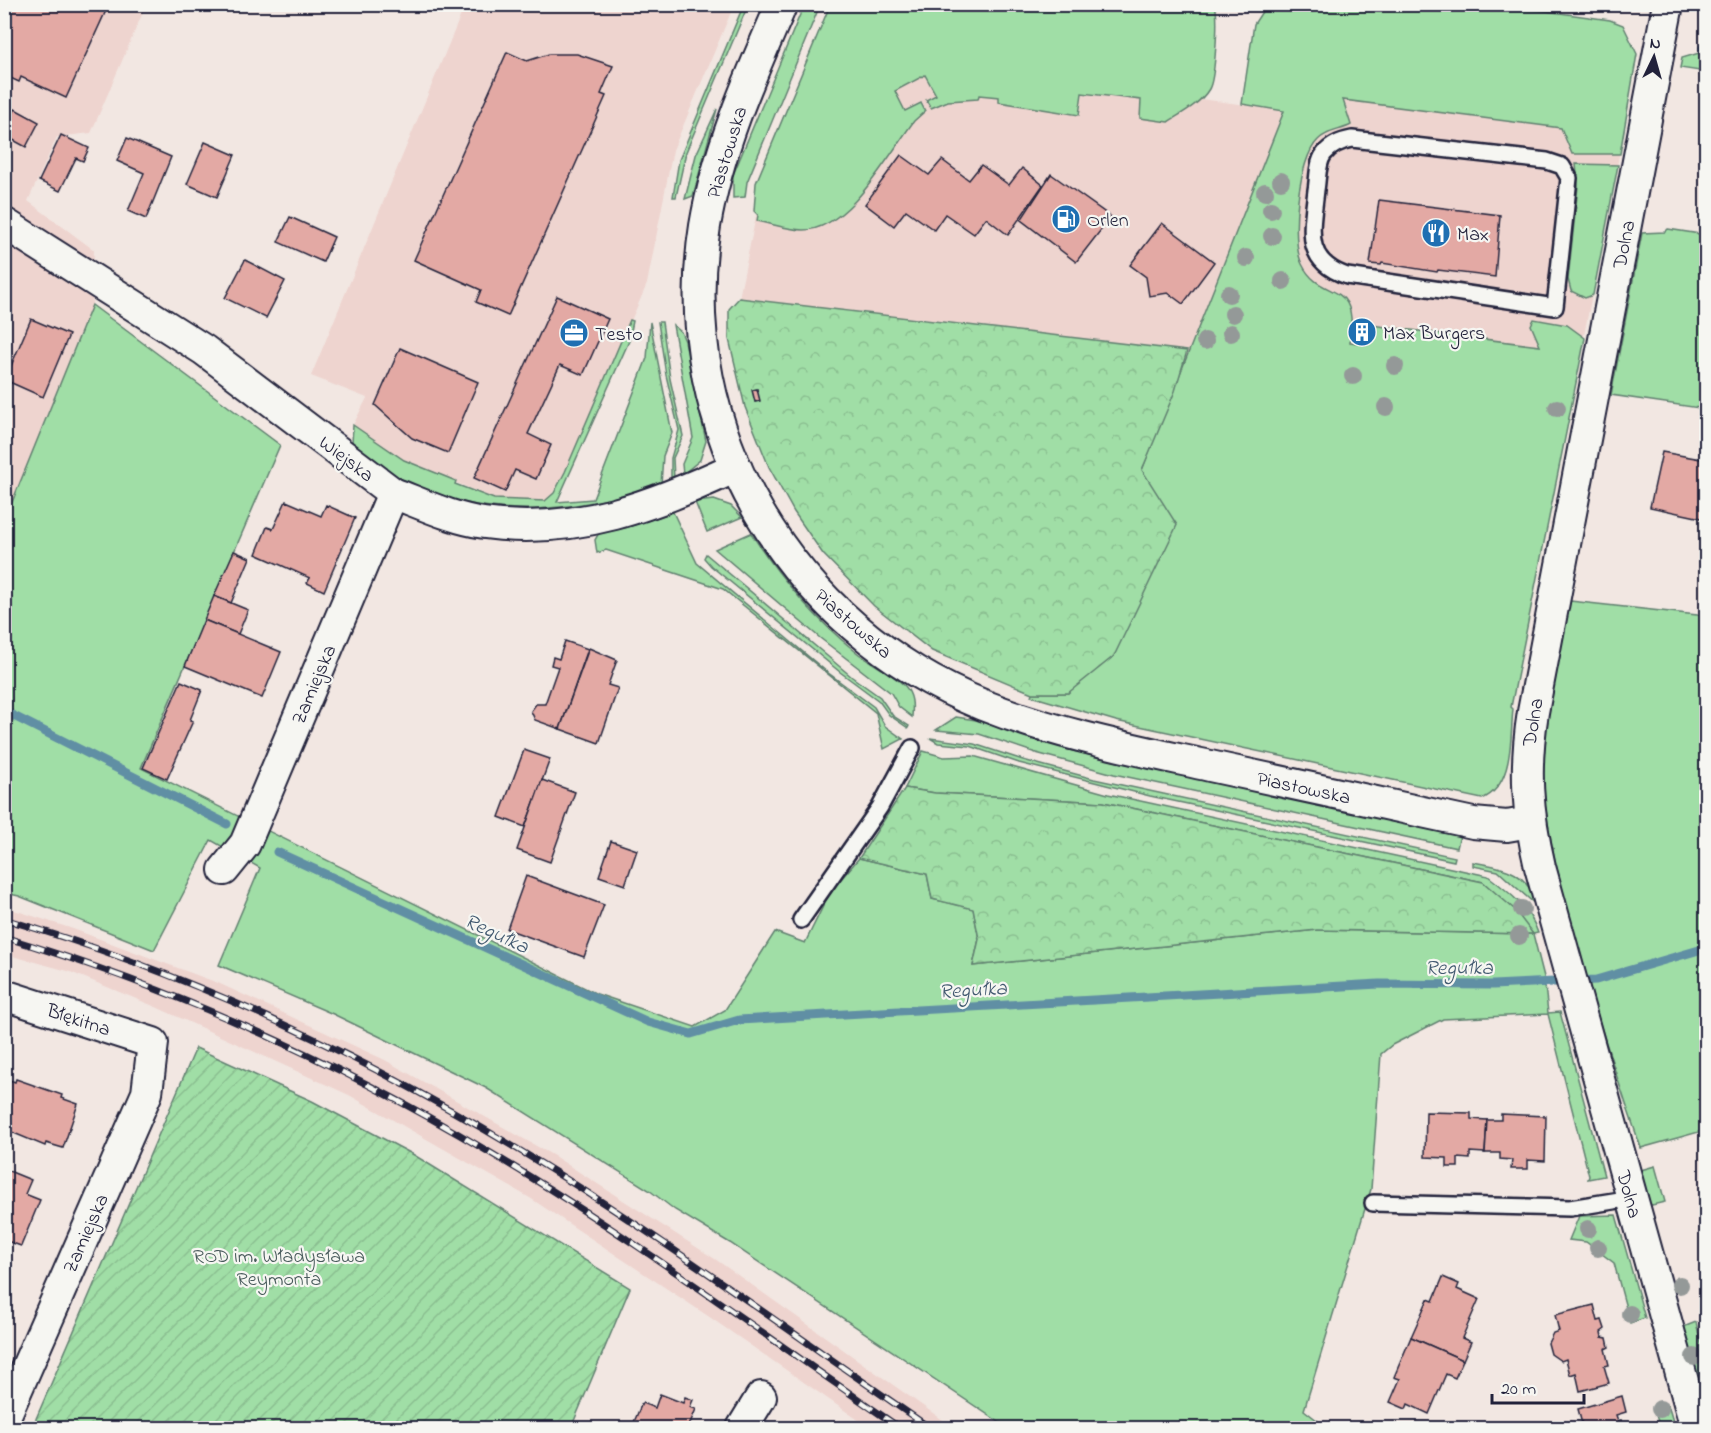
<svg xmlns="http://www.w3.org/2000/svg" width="1711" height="1433" font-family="'Indie Flower',sans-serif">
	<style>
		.built { fill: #eed4cf }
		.grass { fill: #a0dea6; stroke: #618070; stroke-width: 1.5 }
		.forest { fill: url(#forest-crowns); stroke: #618070; stroke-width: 1.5 }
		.garden { fill: url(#garden-furrows); stroke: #618070; stroke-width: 1.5 }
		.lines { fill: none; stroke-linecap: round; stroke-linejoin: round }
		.stream { stroke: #618fa4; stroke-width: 9 }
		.building { fill: #e3a9a4; stroke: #22223b; stroke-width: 1.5 }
		.lane-casing { stroke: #22223b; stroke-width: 20 }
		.street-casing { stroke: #22223b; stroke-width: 34 }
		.lane { stroke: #f6f6f2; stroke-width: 15 }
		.street { stroke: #f6f6f2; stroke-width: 30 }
		.rail-casing { stroke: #22223b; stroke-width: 7 }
		.rail { stroke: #f6f6f2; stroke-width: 4.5; stroke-dasharray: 14; stroke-linecap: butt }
		.tree { fill: #949998 }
		.labels { text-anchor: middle; stroke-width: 4.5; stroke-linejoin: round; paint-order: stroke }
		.street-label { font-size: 20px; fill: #22223b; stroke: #f6f6f2 }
		.poi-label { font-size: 20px; fill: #22223b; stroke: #f6f6f2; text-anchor: start }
		.park-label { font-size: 20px; fill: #485a5b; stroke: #f6f6f2 }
		.water-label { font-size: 21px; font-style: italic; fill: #425970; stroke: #f6f6f2 }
	</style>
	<defs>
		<pattern id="forest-crowns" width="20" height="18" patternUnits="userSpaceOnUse" patternTransform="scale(1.5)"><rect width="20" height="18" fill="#a0dea6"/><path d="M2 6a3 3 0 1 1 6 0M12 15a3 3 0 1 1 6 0" fill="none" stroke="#8abe90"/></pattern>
		<pattern id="garden-furrows" width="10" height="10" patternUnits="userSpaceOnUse" patternTransform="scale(1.5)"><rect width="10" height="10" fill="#a0dea6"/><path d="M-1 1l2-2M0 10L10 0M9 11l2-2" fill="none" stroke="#8abe90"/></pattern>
	</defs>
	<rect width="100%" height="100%" fill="#f2e7e2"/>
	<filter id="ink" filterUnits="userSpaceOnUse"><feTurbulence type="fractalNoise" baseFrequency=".0167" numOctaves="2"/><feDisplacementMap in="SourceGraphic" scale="12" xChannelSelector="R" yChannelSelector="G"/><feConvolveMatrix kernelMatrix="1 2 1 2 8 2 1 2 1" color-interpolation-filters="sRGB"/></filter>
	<g filter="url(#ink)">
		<!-- built -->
		<g class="built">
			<polygon points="5,5 146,5 91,133 57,137 28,201 94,250 92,305 5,522"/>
			<polygon points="465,5 734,5 673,150 647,284 565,472 553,493 545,501 494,499 404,460 353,425 367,398 311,376"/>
			<polygon points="909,61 1284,110 1343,100 1623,135 1541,556 739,298 763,182"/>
			<polygon points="5,907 73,929 218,983 385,1060 554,1156 715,1259 954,1428 870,1428 708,1316 530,1198 349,1095 156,1007 68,971 5,954"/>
		</g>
		<!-- grass -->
		<g class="grass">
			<polygon points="744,4 748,5 686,152 676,197 673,197 679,160"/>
			<path d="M1267 4H1495L1610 20 1623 25 1637 54 1620 154H1572L1561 128 1343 100 1351 125C1340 131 1328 130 1318 140 1298 159 1290 240 1302 264 1321 303 1359 276 1350 342L1367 344 1371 325 1540 346 1531 325 1534 319 1567 325 1585 338 1511 707 1513 709C1510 738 1514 786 1482 799L1116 721 1031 696 1032 693H1068L1142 470 1284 111 1242 104 1254 24Z"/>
			<polygon points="804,5 820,5 747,182 745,197 733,198 733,175"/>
			<path d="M830 5H1215C1219 17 1215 79 1209 89 1200 104 1182 113 1168 122L1140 118 1141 100 1082 93 1079 115 999 102V97L979 95 978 99 948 101 931 108 926 100 936 95 925 75 895 91 905 111 921 103 925 111 914 121C889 154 849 230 803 230 789 230 772 224 757 221L758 215 754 211 756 183Z"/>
			<polygon points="1706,51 1706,72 1680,68 1682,58"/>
			<polygon points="717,109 693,196 685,199 696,155"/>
			<polygon points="1576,164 1618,165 1593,295 1585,298 1571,291 1568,279 1578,186"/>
			<polygon points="1668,229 1706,235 1706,409 1611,395 1642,233 1665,232"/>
			<path d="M92 305 280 445 141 768 597 994 695 1027 725 1010 775 932 805 943 830 892 859 858 927 874 932 899 973 908 979 939 973 966 1317 930 1533 934 1483 882 1103 802 935 793 905 788 923 751 944 757 973 756 1108 794 1488 876C1509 892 1530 908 1538 933L1533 934 1544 977 1548 1013 1560 1012 1604 1176 1588 1179 1589 1176 1548 1014 1443 1019 1392 1045 1381 1054 1371 1189 1304 1410 1327 1428H1008L730 1243 675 1210 649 1190 486 1088 333 1014 219 965 260 868 211 840 154 950 19 896 5 893 4 522Z"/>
			<path d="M630 320 633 321 629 341 557 502 593 499 647 358 650 322 672 433 663 456 661 485C576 511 493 523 409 484 390 476 373 461 356 449L352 443 353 425 404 460 456 481 455 484 494 499 545 501 554 493 565 472Z"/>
			<polygon points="658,322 662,322 670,379 683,436 673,458 674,479 671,479 671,458 679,430 666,375"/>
			<polygon points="673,325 681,332 685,341 706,441 700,460 683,474 682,464 693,438"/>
			<polygon points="714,500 731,506 742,517 707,532 695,502"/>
			<polygon points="673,512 697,563 827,672 874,707 885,726 903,739 884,749 876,713 723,589 606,550 597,553 595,540 599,533 628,527"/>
			<path d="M751 533C780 578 814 618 855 651 871 664 891 672 905 686 913 695 913 705 912 717L899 707 891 693 820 638 715 549Z"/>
			<polygon points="706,554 852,677 880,697 893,716 909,726 908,728 889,715 879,701 840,672 711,566 704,558"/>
			<path d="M1570 601 1706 616V1130L1641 1148C1617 1079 1595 1011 1576 941 1560 883 1543 822 1542 762 1542 713 1560 650 1570 601Z"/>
			<polygon points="956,717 976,720 1069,750 1123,763 1460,835 1457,848 1114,774 1036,753 979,734 936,730"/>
			<polygon points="930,738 974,744 1023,760 1094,779 1455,857 1454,861 1150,796 1019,763 970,746 938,743"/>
			<path d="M1473 862C1505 868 1527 870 1537 906L1498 871 1473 866Z"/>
			<polygon points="1655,1166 1665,1202 1652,1205 1646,1203 1638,1175 1641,1170"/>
			<polygon points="1616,1215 1645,1318 1630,1323 1614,1263 1586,1242 1569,1240 1579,1216"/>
			<polygon points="1696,1322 1706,1364 1706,1423 1681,1328"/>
			<polygon points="1668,1405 1675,1428 1660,1428 1654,1409"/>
		</g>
		<!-- forest -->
		<g class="forest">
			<polygon points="739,298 1187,351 1175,391 1142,470 1177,525 1114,656 1068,693 1032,693 932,651 874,606 823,554 794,512 769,467 745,407 729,339 729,309"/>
			<polygon points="905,788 935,793 1103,802 1483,882 1514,909 1533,934 1317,930 973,966 979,939 973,909 932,899 927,874 859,858"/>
		</g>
		<!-- garden -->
		<polygon class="garden" points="196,1048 312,1101 414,1155 630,1288 571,1428 32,1428"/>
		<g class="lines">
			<!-- stream -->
			<g class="stream">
				<polyline points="1703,48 1706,48"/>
				<polyline points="4,711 227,824"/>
				<polyline points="277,852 648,1022 691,1034 739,1020 1379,984 1493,985 1596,980 1706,948"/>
			</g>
		</g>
		<!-- building -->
		<g class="building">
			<polygon points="4,4 109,4 66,98 21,77 19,82 4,75"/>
			<polygon points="507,52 527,61 549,54 577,54 613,66 601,94 606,96 508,316 476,302 481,290 414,260"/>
			<polygon points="15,109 39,122 26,147 4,135 4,116 6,113 12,116"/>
			<polygon points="61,135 89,148 83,161 76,158 60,191 39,181"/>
			<polygon points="127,138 171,157 146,219 128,211 144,173 117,161"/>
			<polygon points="205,142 235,155 217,197 187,184"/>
			<polygon points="901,155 929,175 942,160 969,180 981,165 1009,185 1022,168 1043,185 1008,235 986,218 974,234 945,214 934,230 906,210 894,226 865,204"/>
			<polygon points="1051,174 1111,217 1076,262 1021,220"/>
			<polygon points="1379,200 1500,215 1495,277 1438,270 1437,272 1382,263 1381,265 1370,264"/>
			<polygon points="290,217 334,237 323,262 278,242"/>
			<polygon points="1162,223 1214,262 1183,304 1168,293 1149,296 1146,277 1130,265"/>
			<polygon points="245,260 285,281 266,318 225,298"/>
			<polygon points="557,296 608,319 583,375 560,365 528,434 551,445 536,479 515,470 505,492 474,478"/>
			<polygon points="31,319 69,335 43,397 5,380"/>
			<polygon points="1358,326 1368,327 1366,338 1356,337"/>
			<polygon points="400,348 478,382 448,453 412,438 375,405"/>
			<polygon points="757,389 760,401 755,402 752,390"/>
			<polygon points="1662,452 1706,460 1706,519 1650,507"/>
			<polygon points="286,501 321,516 326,505 355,518 324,591 307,583 310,578 256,554 267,527 273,529"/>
			<polygon points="234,551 250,558 231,603 214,596"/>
			<polygon points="214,596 248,610 238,634 204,620"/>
			<polygon points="204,620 281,652 262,698 185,666"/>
			<polygon points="565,641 588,649 560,729 535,720 531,711 536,704 545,704 558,667 551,665 553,657 559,659"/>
			<polygon points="589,648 617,660 608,685 618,688 599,743 560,729"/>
			<polygon points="181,681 202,690 190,720 193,721 167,779 143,768"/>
			<polygon points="524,750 550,759 525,827 499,817"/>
			<polygon points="542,780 575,792 550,862 517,850"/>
			<polygon points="611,841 637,850 625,885 599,876"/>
			<polygon points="526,876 604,905 584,957 507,929"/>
			<polygon points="4,1078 15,1082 16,1079 62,1095 61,1098 78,1104 63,1148 46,1143 45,1146 4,1129"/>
			<polygon points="1426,1112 1471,1113 1471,1119 1487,1120 1485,1153 1470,1152 1470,1159 1458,1158 1458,1167 1447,1167 1447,1158 1425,1157"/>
			<polygon points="1501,1114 1546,1116 1545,1161 1528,1160 1528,1169 1511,1169 1512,1160 1500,1159 1500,1153 1485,1153 1487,1120 1501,1120"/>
			<polygon points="4,1169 31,1180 25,1194 40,1200 21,1246 4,1240"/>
			<polygon points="1443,1277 1459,1284 1457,1289 1479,1299 1462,1338 1471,1342 1463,1360 1411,1337 1428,1299 1433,1301"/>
			<polygon points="1594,1305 1598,1321 1602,1320 1605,1329 1601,1332 1602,1337 1607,1338 1609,1347 1605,1349 1609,1365 1604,1366 1609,1383 1580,1391 1576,1373 1570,1375 1566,1359 1561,1361 1551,1354 1548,1343 1553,1333 1559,1331 1555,1315"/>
			<polygon points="1411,1337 1463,1360 1455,1378 1446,1374 1429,1414 1408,1404 1406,1409 1390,1402 1400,1379 1394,1377"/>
			<polygon points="660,1394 683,1403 685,1397 693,1400 690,1407 696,1409 688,1428 650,1428 634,1422 642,1403 655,1408"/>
			<polygon points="1622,1396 1626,1412 1616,1415 1618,1421 1621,1420 1624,1428 1585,1428 1582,1424 1578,1409"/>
		</g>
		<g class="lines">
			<!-- lane casing -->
			<g class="lane-casing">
				<g id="lane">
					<path d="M1352 139 1547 161 1562 166 1569 178 1555 307 1347 276C1302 261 1312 228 1316 190 1318 179 1317 163 1324 154 1331 145 1341 141 1352 139Z"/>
					<polyline points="801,920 880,807 912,748"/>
					<polyline points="1373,1203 1570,1208 1632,1198"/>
				</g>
			</g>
			<!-- street casing -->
			<g class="street-casing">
				<g id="street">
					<path d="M782 4C750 77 718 148 705 226 672 432 792 628 983 705 1056 734 1133 749 1210 766 1297 785 1385 804 1473 823L1507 826 1530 822"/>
					<path d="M1668 4 1533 712C1524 769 1527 811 1540 867L1696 1428"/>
					<path d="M4 223 204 350 393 493C422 504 454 519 484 523 576 536 655 505 736 467"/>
					<polyline points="224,870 245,844 393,493"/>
					<polyline points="4,995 153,1043 147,1093 4,1419"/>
					<polyline points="742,1428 761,1397"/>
				</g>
			</g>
			<!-- lane -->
			<use href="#lane" class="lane"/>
			<!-- street -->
			<use href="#street" class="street"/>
			<!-- rail casing -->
			<g class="rail-casing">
				<g id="rail">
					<path d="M4 919C193 974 375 1061 542 1164 675 1246 801 1340 930 1428"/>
					<path d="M4 937C173 988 338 1062 489 1152 631 1236 764 1335 900 1428"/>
				</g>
			</g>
			<!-- rail -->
			<use href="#rail" class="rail"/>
		</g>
		<!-- trees -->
		<g class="tree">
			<circle cx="1281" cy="181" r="9"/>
			<circle cx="1265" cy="192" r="9"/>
			<circle cx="1271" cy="210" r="9"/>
			<circle cx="1272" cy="236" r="9"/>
			<circle cx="1246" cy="258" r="9"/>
			<circle cx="1283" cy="281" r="9"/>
			<circle cx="1229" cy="294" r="9"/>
			<circle cx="1233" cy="314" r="9"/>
			<circle cx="1231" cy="333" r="9"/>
			<circle cx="1205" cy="341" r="9"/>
			<circle cx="1395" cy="366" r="9"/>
			<circle cx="1353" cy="376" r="9"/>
			<circle cx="1386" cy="407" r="9"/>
			<circle cx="1557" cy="408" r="9"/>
			<circle cx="1522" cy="909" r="9"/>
			<circle cx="1519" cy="936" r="9"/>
			<circle cx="1588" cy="1229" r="9"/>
			<circle cx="1598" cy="1248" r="9"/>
			<circle cx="1680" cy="1285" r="9"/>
			<circle cx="1630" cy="1314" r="9"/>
			<circle cx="1694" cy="1357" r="9"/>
			<circle cx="1660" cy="1409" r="9"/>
		</g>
	</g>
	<!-- icons -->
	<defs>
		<g id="fuel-disc" transform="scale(1.5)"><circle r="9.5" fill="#1f6fb2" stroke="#f6f6f2"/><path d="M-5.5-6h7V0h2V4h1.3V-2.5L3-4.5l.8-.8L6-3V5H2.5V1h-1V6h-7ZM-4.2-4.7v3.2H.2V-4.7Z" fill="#fff"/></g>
		<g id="restaurant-disc" transform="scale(1.5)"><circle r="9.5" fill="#1f6fb2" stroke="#f6f6f2"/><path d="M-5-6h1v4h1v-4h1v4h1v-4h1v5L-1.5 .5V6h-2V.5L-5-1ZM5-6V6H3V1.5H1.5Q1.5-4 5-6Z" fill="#fff"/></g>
		<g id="building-disc" transform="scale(1.5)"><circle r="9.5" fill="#1f6fb2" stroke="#f6f6f2"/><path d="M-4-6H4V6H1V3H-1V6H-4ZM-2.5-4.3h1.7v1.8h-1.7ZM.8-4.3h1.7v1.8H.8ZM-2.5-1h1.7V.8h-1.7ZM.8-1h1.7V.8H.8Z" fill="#fff"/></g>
		<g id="office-disc" transform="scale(1.5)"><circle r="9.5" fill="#1f6fb2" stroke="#f6f6f2"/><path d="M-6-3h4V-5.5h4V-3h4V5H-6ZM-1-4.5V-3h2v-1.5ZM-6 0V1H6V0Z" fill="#fff"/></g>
	</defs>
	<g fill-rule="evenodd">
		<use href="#fuel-disc" x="1066" y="219"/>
		<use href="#restaurant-disc" x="1436" y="233"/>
		<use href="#building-disc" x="1362" y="332"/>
		<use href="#office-disc" x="574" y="333"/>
	</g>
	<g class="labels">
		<!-- street labels -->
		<g class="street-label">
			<text transform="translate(726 152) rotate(-73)" y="7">Piastowska</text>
			<text transform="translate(1623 244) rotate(-79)" y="7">Dolna</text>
			<text transform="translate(347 458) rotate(37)" y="7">Wiejska</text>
			<text transform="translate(854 623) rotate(41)" y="7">Piastowska</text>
			<text transform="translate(313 684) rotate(-67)" y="7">Zamiejska</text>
			<text transform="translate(1532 722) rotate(-81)" y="7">Dolna</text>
			<text transform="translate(1304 787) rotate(12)" y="7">Piastowska</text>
			<text transform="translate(79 1019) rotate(18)" y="7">Błękitna</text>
			<text transform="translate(1630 1194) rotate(75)" y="7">Dolna</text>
			<text transform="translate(85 1233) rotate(-66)" y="7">Zamiejska</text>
		</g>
		<!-- poi labels -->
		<g class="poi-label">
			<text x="1087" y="226">Orlen</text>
			<text x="1457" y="240">Max</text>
			<text x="1383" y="339">Max Burgers</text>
			<text x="595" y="340">Testo</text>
		</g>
		<!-- park labels -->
		<g class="park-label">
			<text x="279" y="1262">ROD im. Władysława<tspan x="279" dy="23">Reymonta</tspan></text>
		</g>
		<!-- water labels -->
		<g class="water-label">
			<text transform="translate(497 933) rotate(25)" y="7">Regułka</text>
			<text x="1459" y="974">Regułka</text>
			<text transform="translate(973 989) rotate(-3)" y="7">Regułka</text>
		</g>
	</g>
	<!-- margin -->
	<rect width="1711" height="1433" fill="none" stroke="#f6f6f2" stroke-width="24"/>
	<rect x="12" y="12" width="1687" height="1409" fill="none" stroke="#22223b" stroke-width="2" filter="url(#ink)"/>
	<!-- north arrow -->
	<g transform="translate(1654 57) rotate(5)" stroke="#f6f6f2" stroke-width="4.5" paint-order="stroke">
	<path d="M0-4.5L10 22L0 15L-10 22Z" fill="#22223b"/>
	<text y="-9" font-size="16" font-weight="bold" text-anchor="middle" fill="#22223b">N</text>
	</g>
	<!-- scale -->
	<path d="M1492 1394v9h92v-9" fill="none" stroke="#22223b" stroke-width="3"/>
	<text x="1501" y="1394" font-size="18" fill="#22223b" stroke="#f6f6f2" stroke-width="4.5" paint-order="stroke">20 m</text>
</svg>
